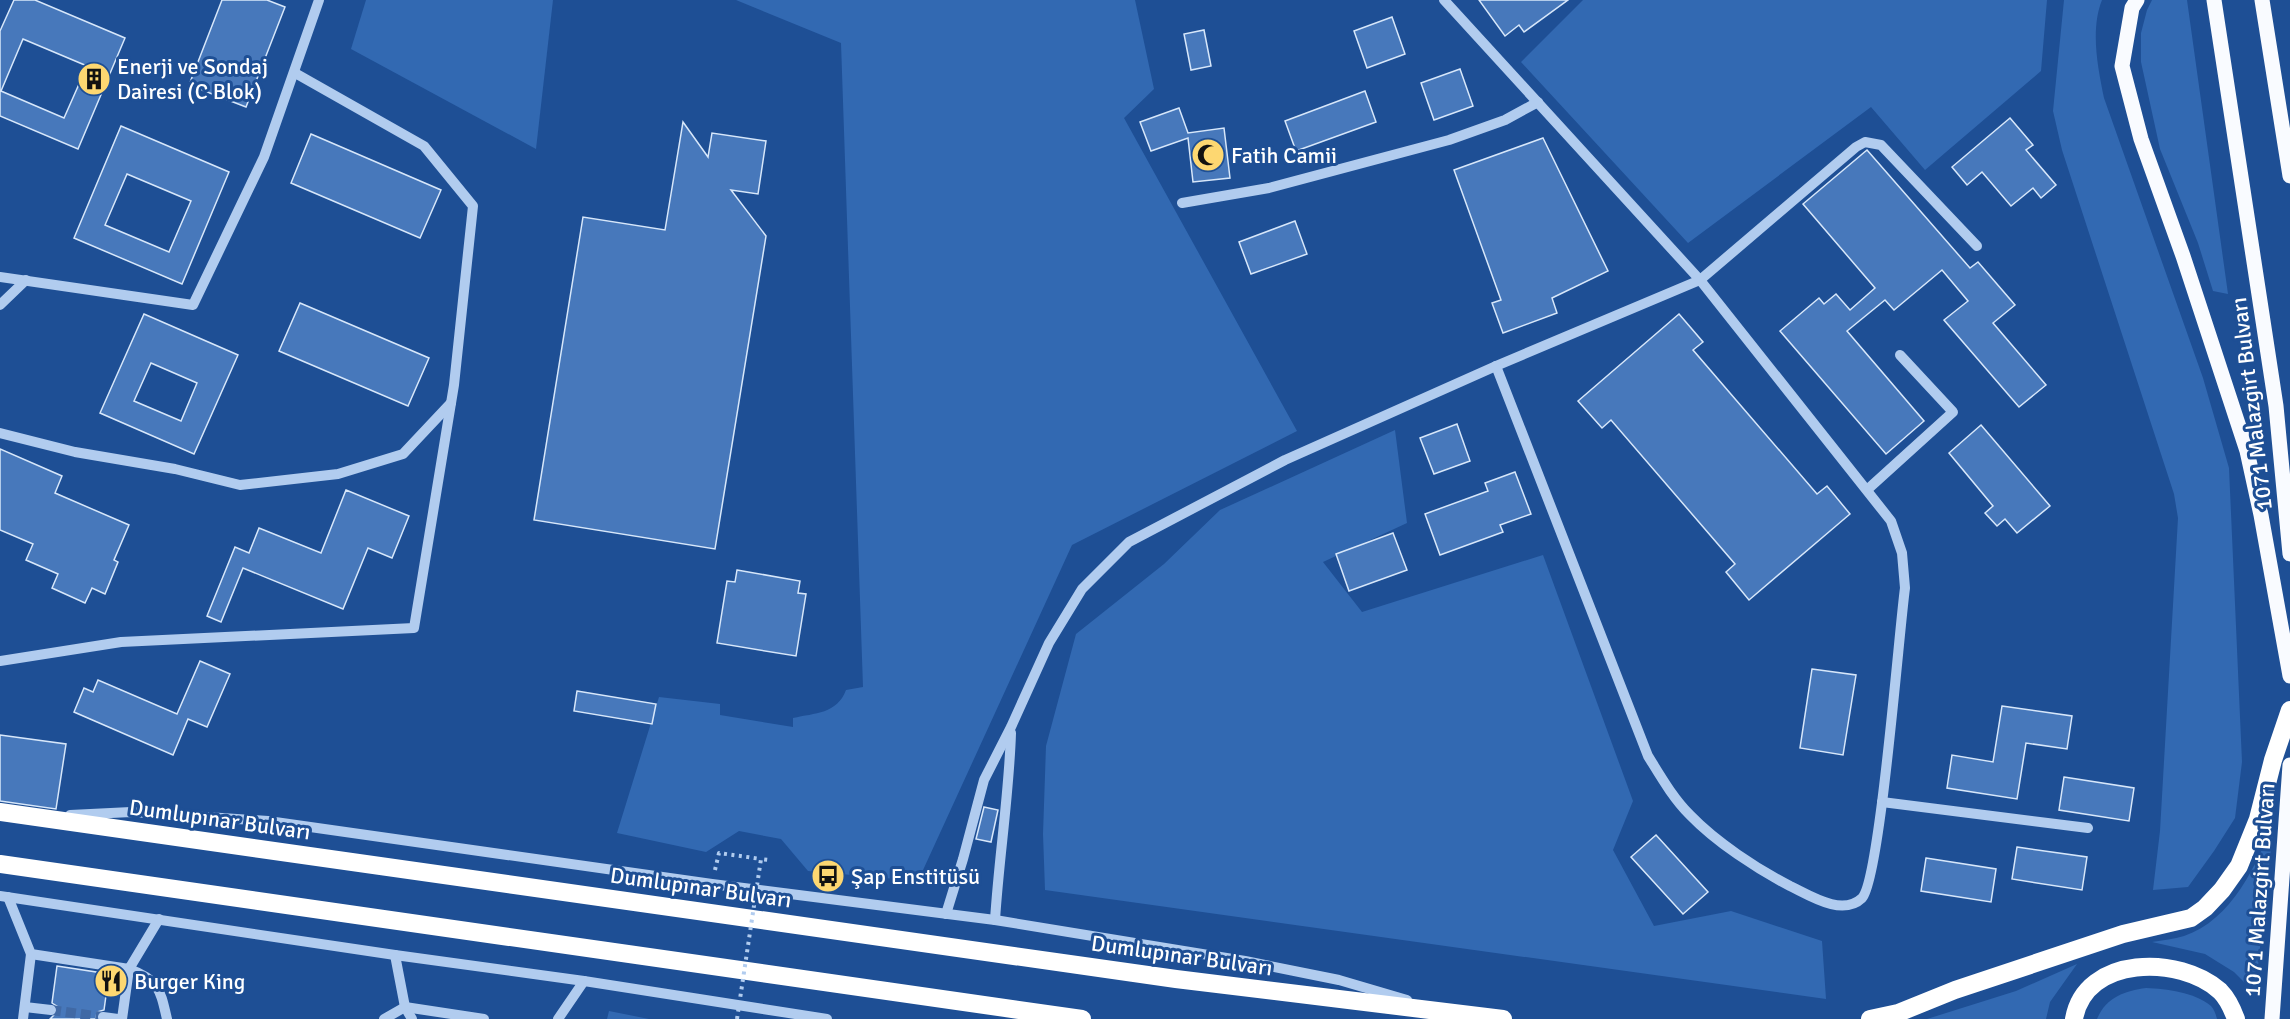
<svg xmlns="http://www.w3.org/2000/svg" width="2290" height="1019" font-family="Signika,sans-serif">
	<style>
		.green { fill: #3269b2 }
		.building { fill: #4778bb; stroke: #d7e7fa; stroke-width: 1.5; fill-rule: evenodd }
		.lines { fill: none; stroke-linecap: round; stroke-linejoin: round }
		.minor-tunnel { stroke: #4069a5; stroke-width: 10; stroke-dasharray: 10 5; stroke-linecap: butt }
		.path { stroke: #b1ccef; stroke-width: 4; stroke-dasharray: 3 4.5; stroke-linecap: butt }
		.minor { stroke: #b1ccef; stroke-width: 10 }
		.major { stroke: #f9fbff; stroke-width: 15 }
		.highway { stroke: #fff; stroke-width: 18 }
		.path-bridge { stroke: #b1ccef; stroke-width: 4; stroke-dasharray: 3 4.5; stroke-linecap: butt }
		.labels { text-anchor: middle; stroke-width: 6; stroke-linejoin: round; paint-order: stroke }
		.poi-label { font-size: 22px; fill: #fff; stroke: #1e4f95; text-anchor: start }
		.street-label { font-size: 22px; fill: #fff; stroke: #1e4f95 }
	</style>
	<rect width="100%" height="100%" fill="#1e4f95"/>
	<!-- green -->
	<g class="green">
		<polygon points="366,0 553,0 536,149 351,49"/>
		<path d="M736 0H1135L1154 89 1124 118 1297 431 1072 545 918 881 808 871 781 839 739 831 706 852 617 833 659 697 720 704V715L793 727V718C815 713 837 714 846 690L863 687 841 43Z"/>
		<polygon points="1583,0 2047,0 2041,71 1925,170 1871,107 1688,243 1521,62"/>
		<path d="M2064 0H2102C2090 30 2098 68 2104 98L2203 378 2229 468 2242 762 2235 818 2214 851 2188 887 2153 890 2160 831 2178 518 2174 494 2062 150 2053 111Z"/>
		<polygon points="2152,0 2187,0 2228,294 2213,291 2198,243 2160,149 2141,62 2141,33 2147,10"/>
		<polygon points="1395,430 1407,523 1323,562 1362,612 1543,555 1633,801 1613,850 1654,926 1731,911 1822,941 1826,999 1045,890 1043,834 1046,746 1076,634 1164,564 1220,510"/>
		<path d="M2274 821 2255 993 2234 972 2205 954 2152 942C2163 940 2174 939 2184 936 2232 920 2257 864 2274 821Z"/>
		<polygon points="2077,964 2050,1002 2046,1019 1927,1019 2016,991"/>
		<path d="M2146 988C2167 989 2194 992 2211 1006 2214 1009 2216 1015 2217 1019H2097C2106 997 2125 991 2146 988Z"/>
		<polygon points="609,1011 649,1019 607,1019"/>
	</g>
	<!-- building -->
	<g class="building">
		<path d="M14 0H35L125 38 78 149 0 116V31ZM23 39 87 66 64 118 1 91Z"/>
		<polygon points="222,0 267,0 285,7 246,107 189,85"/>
		<polygon points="1479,0 1568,0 1524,32 1519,25 1505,36"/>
		<polygon points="1392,17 1405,54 1367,68 1354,31"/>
		<polygon points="1204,30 1211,66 1191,70 1184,34"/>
		<polygon points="1460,69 1473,106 1434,120 1421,83"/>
		<polygon points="1365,91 1376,122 1296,151 1285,121"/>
		<polygon points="1179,108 1188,133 1224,128 1230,178 1193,182 1188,138 1151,151 1140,122"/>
		<polygon points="2010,118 2033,145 2026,150 2056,185 2041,198 2033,188 2011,206 1982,172 1967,185 1952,167"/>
		<polygon points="683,122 708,157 712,133 766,141 758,194 731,190 766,236 715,549 534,520 583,217 665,230"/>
		<path d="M121 126 229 172 182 284 74 238ZM127 174 191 201 169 252 105 225Z"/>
		<polygon points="311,134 441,190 420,238 291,183"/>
		<polygon points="1543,138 1608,271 1552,298 1557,313 1503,333 1492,303 1501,300 1454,170"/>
		<polygon points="1867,150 1970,268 1978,262 2015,305 1993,323 2046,385 2019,407 1944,320 1968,301 1942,270 1894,310 1885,300 1847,331 1924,421 1886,454 1780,331 1819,298 1824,304 1836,294 1850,310 1875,288 1803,204"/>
		<polygon points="1295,221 1307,254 1251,274 1239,242"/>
		<polygon points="300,303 429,358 408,406 279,351"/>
		<path d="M144 314 238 355 194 454 100 413ZM151 363 197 383 181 421 134 401Z"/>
		<polygon points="1679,314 1703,342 1693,350 1817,494 1827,486 1850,514 1749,600 1726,572 1735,564 1611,420 1602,428 1578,401"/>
		<polygon points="1457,424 1470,461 1434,474 1420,438"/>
		<polygon points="1981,425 2050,506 2017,533 2005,519 1997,526 1985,513 1993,506 1949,453"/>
		<polygon points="0,449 62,476 55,493 129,525 114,560 118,562 105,594 92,588 85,603 52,588 58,574 26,560 33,544 0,530"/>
		<polygon points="1515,472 1531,514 1500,525 1503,532 1440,555 1425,514 1488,491 1485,483"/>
		<polygon points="346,490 409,516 392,558 368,548 343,609 243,568 221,622 207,616 235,547 249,553 259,528 321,553"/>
		<polygon points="1393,533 1407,570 1349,591 1336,554"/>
		<polygon points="737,570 800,581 798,593 806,594 796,656 717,643 727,581 735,582"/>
		<polygon points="200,661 230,674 207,727 188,719 173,755 74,712 84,688 93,692 98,680 177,714"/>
		<polygon points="1812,669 1856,675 1843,755 1800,748"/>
		<polygon points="577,691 656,704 652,724 574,711"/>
		<polygon points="2002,706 2072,716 2067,749 2026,743 2017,799 1947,788 1952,755 1993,762"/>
		<polygon points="0,735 66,744 56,809 0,801"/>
		<polygon points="2064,777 2134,788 2129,821 2059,810"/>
		<polygon points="984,807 998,810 991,842 976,839"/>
		<polygon points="1656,835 1708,892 1683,914 1631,857"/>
		<polygon points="2017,847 2087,857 2082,890 2012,879"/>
		<polygon points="1926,858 1996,869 1991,902 1921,891"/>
		<polygon points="57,966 109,974 104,1010 97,1012 96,1019 50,1019 58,1011 58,1007 52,1003"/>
	</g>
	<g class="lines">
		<!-- minor-tunnel -->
		<polyline class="minor-tunnel" points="51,1010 103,1017"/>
		<!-- path -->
		<polyline class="path" points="715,870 719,853 761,859"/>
		<!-- minor -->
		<g class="minor">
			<path d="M1444 0 1700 280 1891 521 1902 553 1905 588C1899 631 1880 880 1862 898 1842 917 1809 895 1790 886 1757 869 1716 842 1690 815 1673 798 1661 777 1648 756L1496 366"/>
			<polyline points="1182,203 1269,188 1449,140 1505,120 1538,102"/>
			<polyline points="0,277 193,305 264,157 319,0"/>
			<polyline points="0,305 26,280"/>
			<polyline points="0,433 75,452 175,469 240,485 338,474 403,454 451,403"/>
			<polyline points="1868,489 1953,412 1900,355"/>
			<polyline points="0,661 121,642 414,628 454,385 473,206 424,146 295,73"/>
			<polyline points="1882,802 2088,828"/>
			<polyline points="70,815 131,812 268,821 712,884 995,920 1245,961 1339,980 1407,1000"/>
			<polyline points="0,896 395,955 584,981 827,1019"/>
			<polyline points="8,897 31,954 129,969 159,919"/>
			<polyline points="946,914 963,859 984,780 1011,727 1049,643 1082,589 1129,542 1285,460 1496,366 1700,280 1856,147 1865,142 1881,145 1977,246"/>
			<path d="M995 920C999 857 1009 795 1011 733"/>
			<polyline points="395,955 405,1007 412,1019"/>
			<polyline points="25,1007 51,1010"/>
			<polyline points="103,1017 118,1019"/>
			<polyline points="23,1019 31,954"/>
			<path d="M122 1019 129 969C159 980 160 989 167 1019"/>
			<polyline points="384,1019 405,1007 484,1019"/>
			<polyline points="558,1019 584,981"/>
		</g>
		<!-- major -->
		<g class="major">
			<polyline points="2137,0 2132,8 2122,66 2141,139 2183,256 2247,451 2261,515 2290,676"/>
			<polyline points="2214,0 2276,406 2290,554"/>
			<polyline points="2262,0 2290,176"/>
			<polyline points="2272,1019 2290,765"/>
		</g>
		<!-- highway -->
		<g class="highway">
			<polyline points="0,812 1176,979 1503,1019"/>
			<polyline points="0,864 1082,1019"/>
			<polyline points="1870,1019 1898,1013 1955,990 2123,934 2191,918 2205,908 2222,890 2239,866 2258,819 2273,760 2290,710"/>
			<path d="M2074 1019C2085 955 2180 955 2220 991 2228 999 2232 1008 2236 1019"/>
		</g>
		<!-- path-bridge -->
		<polyline class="path-bridge" points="737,1019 761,859 769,860"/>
	</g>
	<!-- icons -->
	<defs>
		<g id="building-disc" transform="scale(1.725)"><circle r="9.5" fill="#fdd771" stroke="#1e4f95"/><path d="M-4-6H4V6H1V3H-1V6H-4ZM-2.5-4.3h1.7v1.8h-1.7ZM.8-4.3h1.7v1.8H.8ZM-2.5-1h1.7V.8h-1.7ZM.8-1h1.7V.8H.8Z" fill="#111"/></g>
		<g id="mosque-disc" transform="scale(1.725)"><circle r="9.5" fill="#fdd771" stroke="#1e4f95"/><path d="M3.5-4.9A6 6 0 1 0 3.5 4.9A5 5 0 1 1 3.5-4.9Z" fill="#111"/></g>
		<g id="bus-disc" transform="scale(1.725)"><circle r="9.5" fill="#fdd771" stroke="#1e4f95"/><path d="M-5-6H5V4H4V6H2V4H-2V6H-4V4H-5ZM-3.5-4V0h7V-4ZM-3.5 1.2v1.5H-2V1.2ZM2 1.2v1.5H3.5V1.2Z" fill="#111"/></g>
		<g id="restaurant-disc" transform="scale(1.725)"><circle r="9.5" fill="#fdd771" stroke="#1e4f95"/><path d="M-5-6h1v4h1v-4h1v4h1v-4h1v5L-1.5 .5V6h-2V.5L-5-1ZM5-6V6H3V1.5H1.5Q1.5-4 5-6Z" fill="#111"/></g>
	</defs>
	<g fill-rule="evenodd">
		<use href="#building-disc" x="94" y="79"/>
		<use href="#mosque-disc" x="1208" y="155"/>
		<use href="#bus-disc" x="828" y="876"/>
		<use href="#restaurant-disc" x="111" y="981"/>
	</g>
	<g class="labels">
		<!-- poi labels -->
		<g class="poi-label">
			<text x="117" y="74">Enerji ve Sondaj<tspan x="117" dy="25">Dairesi (C Blok)</tspan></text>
			<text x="1231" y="163">Fatih Camii</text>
			<text x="851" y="884">Şap Enstitüsü</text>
			<text x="134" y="989">Burger King</text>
		</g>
		<!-- street labels -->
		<g class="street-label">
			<text transform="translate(2251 404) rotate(-97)" y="8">1071 Malazgirt Bulvarı</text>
			<text transform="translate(220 819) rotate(8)" y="8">Dumlupınar Bulvarı</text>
			<text transform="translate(701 887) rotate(8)" y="8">Dumlupınar Bulvarı</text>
			<text transform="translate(2259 890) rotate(-86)" y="8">1071 Malazgirt Bulvarı</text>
			<text transform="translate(1182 955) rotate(8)" y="8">Dumlupınar Bulvarı</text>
		</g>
	</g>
</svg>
